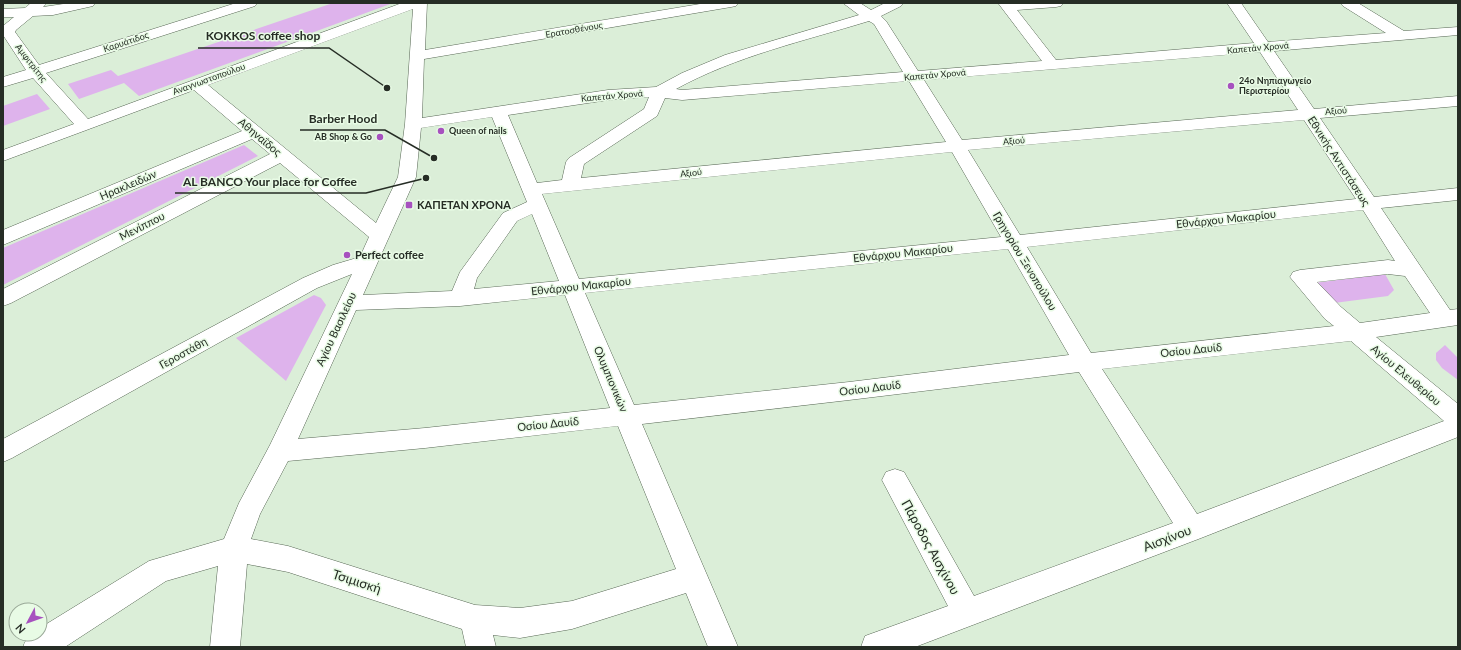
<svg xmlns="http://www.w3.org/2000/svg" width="1461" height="650" font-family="Lato,sans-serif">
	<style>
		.green { fill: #deb3ec }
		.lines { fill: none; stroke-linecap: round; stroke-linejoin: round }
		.minor-casing { stroke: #576754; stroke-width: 1 }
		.minor { fill: #fff; fill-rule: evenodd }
		.poi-dot { fill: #a751bf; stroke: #e8fbe5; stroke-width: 1.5 }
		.labels { text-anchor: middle; stroke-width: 3; stroke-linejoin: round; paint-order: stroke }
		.far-street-label { font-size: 9px; fill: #262d25; stroke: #e8fbe5 }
		.far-poi-label { font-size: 9px; font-weight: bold; fill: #262d25; stroke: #e8fbe5; text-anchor: start }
		.street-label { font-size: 11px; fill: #262d25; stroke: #e8fbe5 }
		.poi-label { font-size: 11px; font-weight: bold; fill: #262d25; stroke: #e8fbe5; text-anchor: start }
		.near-street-label { font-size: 13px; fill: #262d25; stroke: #e8fbe5 }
		.leader { fill: none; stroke: #262d25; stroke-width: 1.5 }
		.callout-dot { fill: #262d25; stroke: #e8fbe5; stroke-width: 1.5 }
		.callout-label { font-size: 12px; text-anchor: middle; font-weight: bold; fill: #262d25; stroke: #e8fbe5; stroke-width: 3; stroke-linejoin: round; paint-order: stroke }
	</style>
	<rect width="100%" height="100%" fill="#dbeed8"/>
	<!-- green -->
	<g class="green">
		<polygon points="333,3 393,3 139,96 124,83 79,99 68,84 111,70 118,76"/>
		<polygon points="37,94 50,109 3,126 3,106"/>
		<polygon points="244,145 258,156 3,285 3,248"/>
		<polygon points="1385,274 1394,290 1388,296 1334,303 1314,283"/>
		<polygon points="314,295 321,298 326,305 286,381 236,338"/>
		<polygon points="1445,345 1458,358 1458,380 1442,368 1436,360 1436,353"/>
	</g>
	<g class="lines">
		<!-- minor casing -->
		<g class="minor-casing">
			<path id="minor" d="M31 3H47L43 7 70 3H95L93 6 53 15 33 16 16 30 15 32 39 65 236 3H257L255 6 46 73 88 119 402 3H427L425 50 706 3H738L736 6 731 7 424 59 422 118 608 90 656 87 682 73 725 55 859 15 843 3H860L871 10 885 3H903L901 6 881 16 886 21 918 71 1042 61 998 3H1063L1061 6 1056 7 1017 10 1056 60 1254 43 1227 3H1241L1268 42 1386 33 1343 6 1341 3H1358L1404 31 1458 27V35L1274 51 1314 109 1458 96V106L1320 118 1374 197 1458 188V200L1381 208 1450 310 1458 309V325L1376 337 1458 404V437L1201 538 915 647H861L865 636 948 606 882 480 886 472 895 469 904 472 974 596 1173 523 1079 372 849 400 642 424 738 647H708L686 593 572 629 520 638 493 635 496 647H466L462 629 288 572 247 564 240 647H210L218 566 166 581 65 647H23C27 637 29 634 40 634V628L149 561 224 539 239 503 270 445 352 274 317 288 12 458 3 462V439L303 278 333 265 360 257 369 237 280 163 11 303 3 306V289L270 154 252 139 3 245V230L242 131 194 90 3 161V150L74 124 33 78 3 87V77L26 70 3 35V26L14 17H3V9L25 8ZM413 9 405 124 398 177 376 223 208 85ZM869 21 874 24 903 72 682 90 676 89C736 56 804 41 869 21ZM1260 52 1298 110 962 140 924 80ZM909 81 946 142 581 178 584 164 657 116 665 98 682 100ZM649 97 644 109 569 158 566 162 562 180 537 183 508 115 608 100ZM492 117 527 202 503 213 460 272 452 291 363 295 416 177 421 128ZM1304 120 1356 199 1020 235 968 150ZM952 152 1001 237 579 279 542 194ZM1363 210 1395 261 1388 260 1300 270 1293 272 1290 277 1325 319 1334 326 1091 353 1027 247ZM532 214 559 281 474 289 477 278 517 221ZM1008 249 1069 355 849 382 634 405 585 293ZM1388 274 1405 276 1430 313 1360 323 1341 307 1317 282ZM565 295 610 408 425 428 298 439 356 310 460 306ZM1351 341 1444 421 1197 514 1102 369ZM618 426 676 569 572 601 520 608 475 605 288 546 251 539 260 514 288 461 425 448Z"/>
		</g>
		<!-- minor -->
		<use href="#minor" class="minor"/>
	</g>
	<!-- markers -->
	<g class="poi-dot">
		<circle cx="1231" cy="86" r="4"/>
		<circle cx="441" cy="131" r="4"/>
		<circle cx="380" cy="137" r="4"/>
		<rect x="405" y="201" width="8" height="8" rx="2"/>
		<circle cx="347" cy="255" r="4"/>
	</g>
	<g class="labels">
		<!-- far-street labels -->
		<g class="far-street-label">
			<text transform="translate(574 30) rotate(-10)" y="3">Ερατοσθένους</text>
			<text transform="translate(126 42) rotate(-18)" y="3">Καρυάτιδος</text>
			<text transform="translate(1258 48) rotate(-5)" y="3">Καπετάν Χρονά</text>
			<text transform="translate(31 63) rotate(52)" y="3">Αμφιτρίτης</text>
			<text transform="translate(935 75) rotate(-5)" y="3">Καπετάν Χρονά</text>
			<text transform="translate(209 79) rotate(-20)" y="3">Αναγνωστοπούλου</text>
			<text transform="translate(612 96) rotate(-5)" y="3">Καπετάν Χρονά</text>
			<text transform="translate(1336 111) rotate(-5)" y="3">Αξιού</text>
			<text transform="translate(1014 141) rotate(-5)" y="3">Αξιού</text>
			<text transform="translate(691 173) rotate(-6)" y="3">Αξιού</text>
		</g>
		<!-- far-poi labels -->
		<g class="far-poi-label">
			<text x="1239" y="84">24ο Νηπιαγωγείο<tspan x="1239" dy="10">Περιστερίου</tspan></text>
			<text x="449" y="134">Queen of nails</text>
			<text x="372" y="140" text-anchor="end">AB Shop &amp; Go</text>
		</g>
		<!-- street labels -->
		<g class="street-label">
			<text transform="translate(260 137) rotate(40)" y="4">Αθηναΐδος</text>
			<text transform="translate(1339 161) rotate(57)" y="4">Εθνικής Αντιστάσεως</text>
			<text transform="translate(128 185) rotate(-23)" y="4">Ηρακλειδών</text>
			<text transform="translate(1226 219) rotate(-6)" y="4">Εθνάρχου Μακαρίου</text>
			<text transform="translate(142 226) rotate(-27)" y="4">Μενίππου</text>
			<text transform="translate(903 253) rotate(-6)" y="4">Εθνάρχου Μακαρίου</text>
			<text transform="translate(1025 261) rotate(59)" y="4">Γρηγορίου Ξενοπούλου</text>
			<text transform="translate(581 286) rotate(-6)" y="4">Εθνάρχου Μακαρίου</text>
			<text transform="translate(336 329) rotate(-65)" y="4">Αγίου Βασιλείου</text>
			<text transform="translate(1191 350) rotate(-6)" y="4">Οσίου Δαυίδ</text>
			<text transform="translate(183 353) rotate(-29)" y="4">Γεροστάθη</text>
			<text transform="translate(1406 375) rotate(40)" y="4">Αγίου Ελευθερίου</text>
			<text transform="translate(611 379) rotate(67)" y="4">Ολυμπιονικών</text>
			<text transform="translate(870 388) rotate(-7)" y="4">Οσίου Δαυίδ</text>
			<text transform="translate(548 424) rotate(-6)" y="4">Οσίου Δαυίδ</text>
		</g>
		<!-- poi labels -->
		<g class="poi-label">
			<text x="417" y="209">ΚΑΠΕΤΑΝ ΧΡΟΝΑ</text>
			<text x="355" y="259">Perfect coffee</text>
		</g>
		<!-- near-street labels -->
		<g class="near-street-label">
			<text transform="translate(1167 538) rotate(-21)" y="5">Αισχίνου</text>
			<text transform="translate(931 547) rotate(61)" y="5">Πάροδος Αισχίνου</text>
			<text transform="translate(357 581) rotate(18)" y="5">Τσιμισκή</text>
		</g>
	</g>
	<!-- callouts -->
	<path class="leader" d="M387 88L329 48H198M434 158L385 130H300M426 178L366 193H175"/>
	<g class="callout-dot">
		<circle cx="387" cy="88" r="4"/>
		<circle cx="434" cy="158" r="4"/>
		<circle cx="426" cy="178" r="4"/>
	</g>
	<g class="callout-label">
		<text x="263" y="40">KOKKOS coffee shop</text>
		<text x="343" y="123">Barber Hood</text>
		<text x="270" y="186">AL BANCO Your place for Coffee</text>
	</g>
	<!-- border -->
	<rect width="1461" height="650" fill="none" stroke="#262d25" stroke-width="8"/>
	<!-- north arrow -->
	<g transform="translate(28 622) rotate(229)"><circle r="19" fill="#e8fbe5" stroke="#9aa998"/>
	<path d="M0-3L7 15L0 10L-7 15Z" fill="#a751bf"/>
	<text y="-6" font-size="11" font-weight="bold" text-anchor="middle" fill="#262d25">N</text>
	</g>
</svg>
